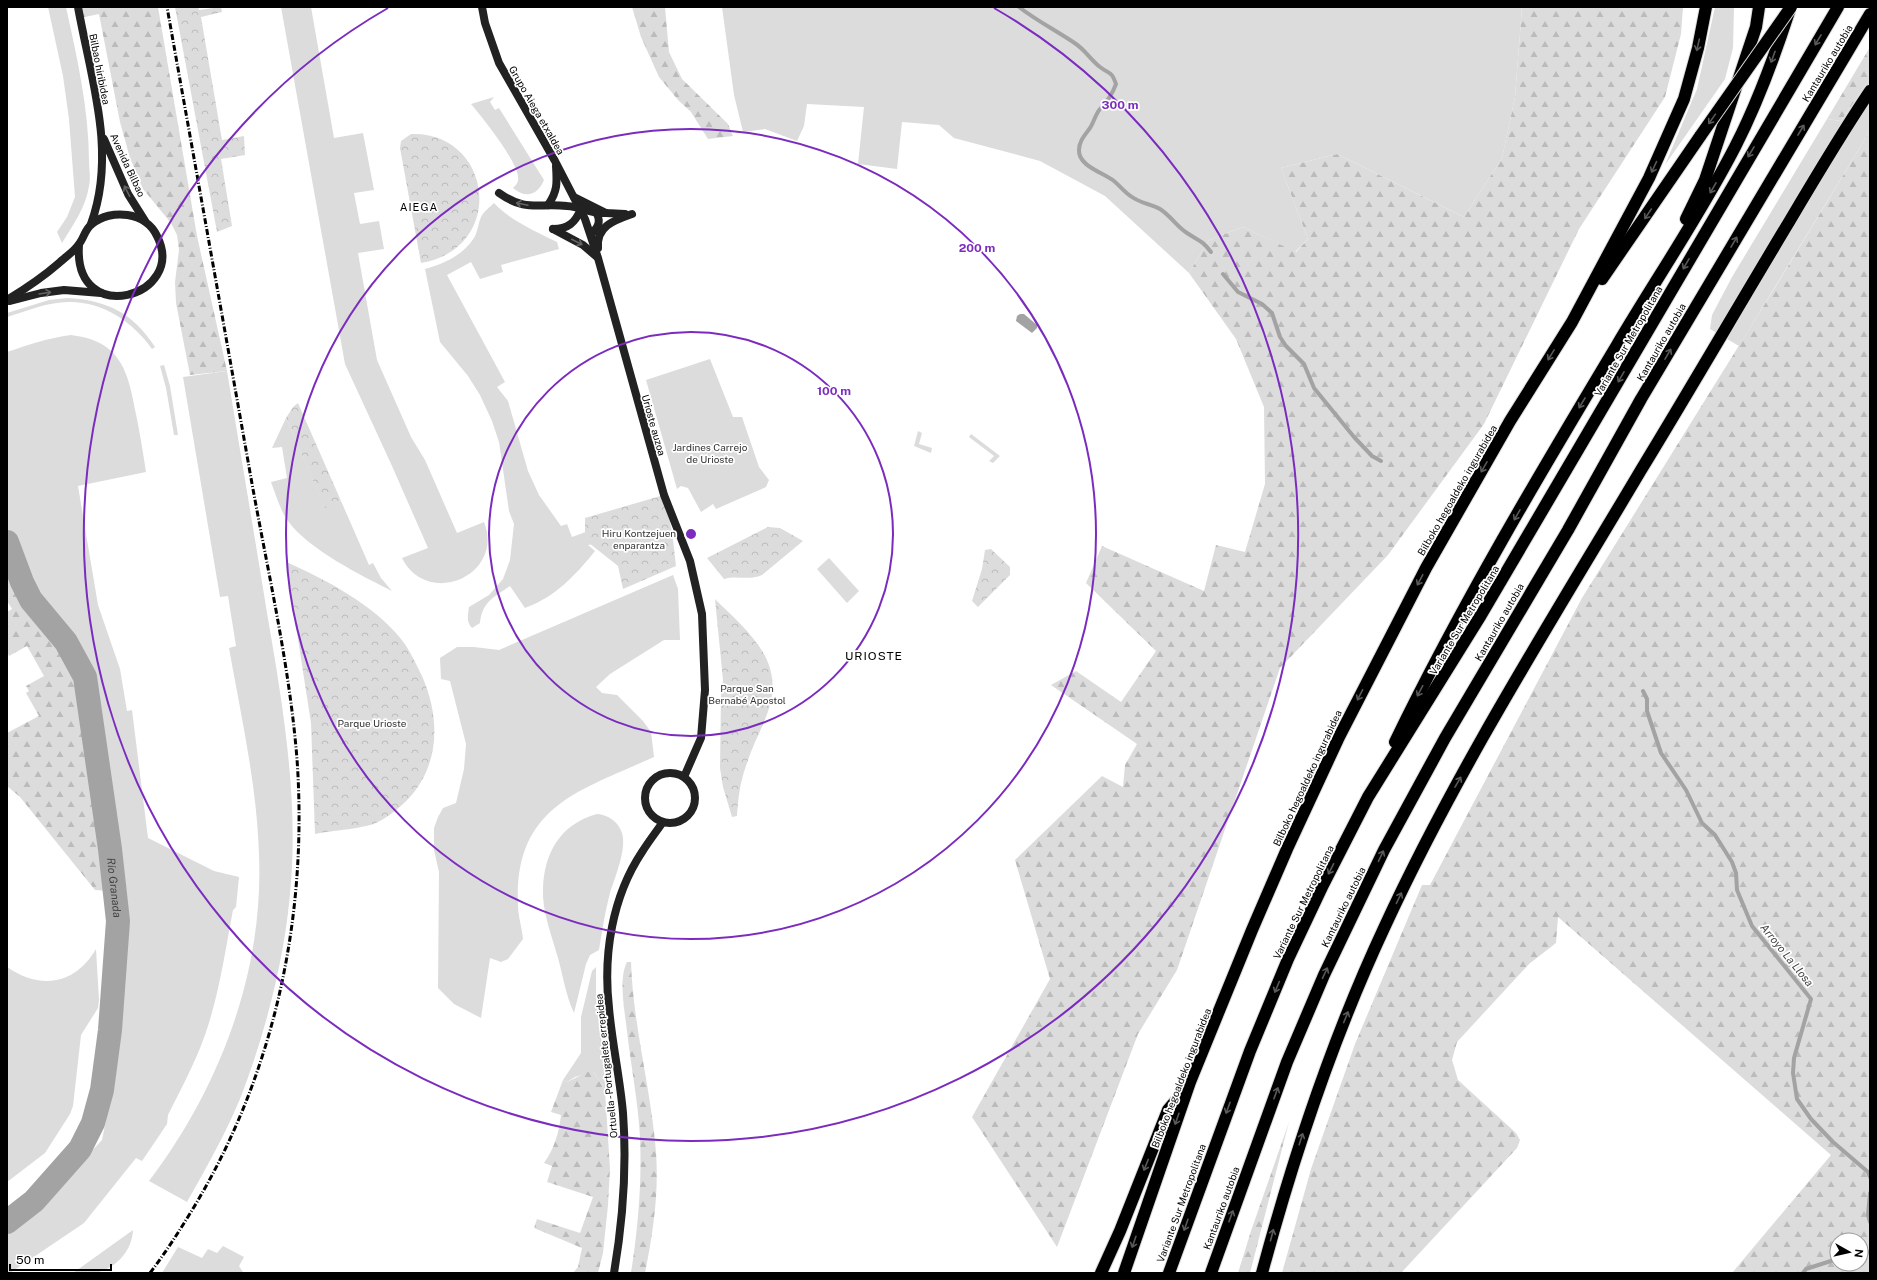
<svg xmlns="http://www.w3.org/2000/svg" width="1877" height="1280" font-family="'Public Sans',sans-serif">
	<style>
		.green { fill: #dcdcdc }
		.forest { fill: url(#forest-firs); fill-rule: evenodd }
		.park { fill: url(#park-crowns) }
		.water { fill: #a3a3a3 }
		.lines { fill: none; stroke-linecap: round; stroke-linejoin: round }
		.stream { stroke: #a3a3a3; stroke-width: 4 }
		.river { stroke: #a3a3a3; stroke-width: 24 }
		.highway-casing { stroke: #dbdbdb; stroke-width: 14 }
		.secondary { stroke: #222; stroke-width: 8 }
		.highway { stroke: #000; stroke-width: 12 }
		.rail { stroke: #000; stroke-width: 3; stroke-dasharray: 6 2 1 2; stroke-linecap: butt }
		.highway-bridge-casing { stroke: #dbdbdb; stroke-width: 14; stroke-linecap: butt }
		.highway-bridge { stroke: #000; stroke-width: 12 }
		.oneway { stroke: #595959 }
		.oneway2 { stroke: #646464 }
		.ring { fill: none; stroke: #7b2cbf; stroke-width: 2 }
		.labels { text-anchor: middle; stroke-width: 3.5; stroke-linejoin: round; paint-order: stroke }
		.street-label { font-size: 10px; fill: #000; stroke: #fff }
		.park-label { font-size: 10px; fill: #333; stroke: #fff }
		.neighbourhood-label { font-size: 11px; letter-spacing: 1px; fill: #000; stroke: #fff }
		.water-label { font-size: 11px; font-style: italic; fill: #444; stroke: #fff }
		.quarter-label { font-size: 12px; letter-spacing: 1px; fill: #000; stroke: #fff }
		.centre { fill: #7b2cbf; stroke: #fff; stroke-width: 2 }
		.ring-label { font-size: 12px; text-anchor: middle; font-weight: bold; fill: #7b2cbf; stroke: #fff; stroke-width: 3.5; stroke-linejoin: round; paint-order: stroke }
	</style>
	<defs>
		<pattern id="forest-firs" width="22" height="20" patternUnits="userSpaceOnUse"><rect width="22" height="20" fill="#dcdcdc"/><path d="M5 1l3.5 6h-7zM16 11l3.5 6h-7z" fill="#bbb"/></pattern>
		<pattern id="park-crowns" width="20" height="18" patternUnits="userSpaceOnUse"><rect width="20" height="18" fill="#dcdcdc"/><path d="M2 6a3 3 0 1 1 6 0M12 15a3 3 0 1 1 6 0" fill="none" stroke="#bbb"/></pattern>
	</defs>
	<rect width="100%" height="100%" fill="#fff"/>
	<!-- green -->
	<g class="green">
		<path d="M48 7H66C77 57 89 110 89 161 89 169 91 178 89 186 86 207 73 225 62 243L57 232 67 217 75 197 69 119 63 76Z"/>
		<path d="M281 7H311L334 138 363 133 374 190 354 193 360 224 379 221 384 249 358 253 377 360 411 437 425 460 457 533 484 522C505 575 428 609 402 558L428 548 392 466 345 364Z"/>
		<polygon points="722,7 1522,7 1515,97 1502,158 1464,217 1337,154 1281,168 1308,239 1295,252 1243,227 1209,240 1189,273 1105,196 1040,161 954,138 939,125 902,122 897,169 858,164 864,107 807,104 804,126 797,141 765,129 743,132 734,95"/>
		<polygon points="1715,7 1734,7 1733,48 1725,79 1665,165 1697,89"/>
		<polygon points="1870,78 1870,131 1739,346 1710,329 1712,315 1732,277 1827,119 1841,121"/>
		<path d="M494 97 490 102 495 110 499 108 544 180C538 195 526 199 513 188 515 186 518 183 518 180 521 165 482 117 471 104Z"/>
		<path d="M494 203C511 221 535 231 557 242L559 249 501 265 503 272 480 279 471 262 447 275 505 382 497 387 508 401 528 471 539 495 561 526 567 524 572 537 591 530 604 542 588 545 595 551C575 576 555 597 525 608L510 586C494 597 482 602 480 623L472 628C466 622 468 615 469 607L489 595 503 579 510 560 514 524 509 511 499 442 492 421 480 395 468 376 440 342 425 269C444 264 463 255 474 238 478 231 478 224 481 217 483 212 490 207 494 203Z"/>
		<path d="M67 298C107 300 133 313 155 347L152 349C131 319 96 297 57 303 40 305 24 312 7 317V313L49 300Z"/>
		<path d="M71 335C121 341 128 371 136 414 140 433 143 453 146 472L78 486 98 605 120 669 127 711 132 710 148 838 214 871 239 877 236 907 233 910C225 952 219 995 205 1035 195 1063 181 1089 168 1115L167 1124 142 1161 136 1158 84 1223 10 1273H7V1229L52 1194 102 1140 107 1115 118 1030 123 963 124 910 90 675 70 639 36 598 26 580 7 529V352C28 345 48 338 71 335Z"/>
		<polygon points="710,359 733,417 742,417 759,467 769,480 766,487 716,509 713,504 701,512 688,488 681,486 677,489 646,380"/>
		<polygon points="164,365 170,386 178,435 174,435 166,388 160,366"/>
		<path d="M227 371C240 451 254 532 267 613 282 700 298 793 291 882 286 954 266 1032 240 1099 225 1135 206 1168 187 1202L149 1181C219 1089 264 972 259 855 257 785 241 716 229 648L236 646 228 596 220 597 183 377Z"/>
		<path d="M286 418 325 507 341 501 369 565 373 563 381 578 392 591C362 576 308 549 288 521 280 510 276 495 271 482L287 478 282 447 272 448Z"/>
		<polygon points="918,431 922,433 919,444 932,448 931,453 914,446"/>
		<polygon points="971,434 1000,456 993,463 989,461 994,456 969,437"/>
		<polygon points="829,558 859,591 847,603 817,569"/>
		<path d="M673 575 678 589 680 640H664L610 674 596 687 602 693 617 695 643 721 651 732 654 757C579 791 514 806 518 905 518 916 522 928 523 939L508 959 501 962 490 958 481 1018 454 1004 438 988 439 872 434 850V828L438 817 443 808 456 803 464 769 466 744 450 681 441 679 440 658 457 647H474L499 650Z"/>
		<path d="M597 814C608 815 618 821 622 833 627 849 615 877 610 893 605 912 602 931 599 950L590 955 586 964 574 1013C566 996 563 976 558 958 552 936 542 912 543 889 544 852 561 824 597 814Z"/>
		<path d="M96 949 99 1000 98 1008 81 1035 73 1106 70 1114 45 1153 7 1182V967C40 990 75 985 96 949Z"/>
		<polygon points="596,967 596,994 606,1078 605,1091 594,1072 575,1077 567,1082 563,1080 581,1053 581,1017 592,971"/>
		<path d="M133 1230C132 1250 118 1266 99 1272 92 1275 81 1273 73 1273Z"/>
		<polygon points="223,1246 244,1257 239,1266 243,1272 239,1273 162,1273 178,1247 202,1258 208,1249 217,1253"/>
	</g>
	<!-- forest -->
	<g class="forest">
		<polygon points="78,7 158,7 197,236 227,371 190,375 176,303 175,282 179,250 177,235 171,223 143,189 130,158 120,122 99,14 80,18"/>
		<polygon points="632,7 665,7 669,52 682,79 728,124 733,136 708,139 691,112 678,100 659,77 641,37"/>
		<polygon points="1522,7 1683,7 1681,34 1665,97 1579,229 1484,424 1388,555 1280,668 1177,970 1138,1034 1057,1247 972,1117 1050,979 1015,860 1102,776 1123,787 1125,765 1137,744 1051,685 1076,671 1121,702 1156,651 1086,583 1102,546 1204,591 1216,545 1245,552 1265,484 1264,407 1236,339 1189,273 1209,240 1243,227 1296,252 1308,239 1281,168 1337,154 1464,217 1502,158 1515,97"/>
		<polygon points="1870,47 1870,78 1841,121 1827,119"/>
		<path d="M1870 131V1273H1732L1831 1155 1558 917 1556 943 1529 964 1457 1042 1452 1060 1458 1080 1516 1133 1520 1140 1517 1148 1401 1273H1282L1311 1169 1355 1044 1422 885H1430L1582 598 1771 294ZM1837 1240H1861V1264H1837Z"/>
		<polygon points="7,542 22,582 31,600 66,642 85,677 114,887 108,891 95,890 20,797 7,786 7,733 39,716 26,693 29,691 26,686 44,676 27,646 9,656 7,652 7,612 12,609 7,601"/>
		<path d="M627 962H631C633 1026 651 1088 656 1152 659 1193 653 1233 645 1273H631C638 1228 642 1183 640 1137 638 1102 631 1066 627 1031 625 1013 618 979 627 962Z"/>
		<path d="M590 1071 594 1072 605 1091 610 1169 608 1205 603 1253 598 1273H573L578 1267 582 1248 534 1228 537 1219 580 1233 593 1197 547 1182 552 1166 544 1163C554 1149 559 1133 561 1115L551 1112 563 1080 567 1082Z"/>
		<polygon points="1289,1122 1250,1273 1238,1273 1251,1231"/>
	</g>
	<!-- park -->
	<g class="park">
		<polygon points="175,7 198,7 199,10 221,7 222,12 201,17 222,140 244,136 245,155 221,159 232,226 217,232"/>
		<path d="M411 134C492 131 508 248 421 263L400 148 401 141Z"/>
		<polygon points="298,403 341,501 325,508 286,418 293,407"/>
		<polygon points="664,495 672,531 676,566 623,589 618,566 589,543 585,536 585,518"/>
		<path d="M768 527 780 528 803 541 762 575C749 581 737 575 724 579L707 558Z"/>
		<polygon points="991,549 1010,567 1010,575 978,607 972,601 982,569 985,550"/>
		<path d="M286 562C325 579 374 605 401 639 410 650 416 664 422 676 447 733 435 791 378 822 369 828 329 831 315 834L311 723Z"/>
		<path d="M715 599C732 616 752 633 764 654 787 697 758 726 746 766 740 782 738 799 737 816L732 817 723 787 720 768 721 695 723 680Z"/>
	</g>
	<!-- water -->
	<polygon class="water" points="1020,314 1024,314 1037,325 1037,328 1032,333 1016,321 1017,316"/>
	<g class="lines">
		<!-- stream -->
		<g class="stream">
			<path d="M1019 7C1037 21 1057 31 1076 44 1085 50 1091 60 1100 67 1110 75 1111 70 1116 84 1112 95 1107 101 1100 109 1095 115 1094 122 1090 128 1085 135 1079 141 1079 150 1078 166 1104 173 1114 181 1120 186 1125 193 1132 197 1140 203 1151 204 1160 209 1171 216 1177 227 1187 233 1199 241 1202 240 1211 252"/>
			<polyline points="1223,274 1238,292 1262,304 1272,313 1280,337 1286,346 1304,364 1314,388 1354,437 1372,456 1381,461"/>
			<polyline points="1643,691 1647,699 1647,711 1661,753 1686,790 1702,823 1715,835 1732,862 1736,873 1737,890 1752,926 1811,999 1794,1058 1793,1073 1797,1099 1811,1119 1833,1142 1868,1172 1870,1177"/>
			<polyline points="1870,1193 1868,1215 1870,1222"/>
			<polyline points="1861,1254 1870,1252"/>
			<polyline points="1803,1273 1806,1269 1837,1259"/>
		</g>
		<!-- river -->
		<path class="river" id="s1" d="M7 542 22 582 31 600 66 642 85 677 110 849 118 921 110 1030 102 1090 93 1123 80 1149 34 1201 7 1222"/>
		<!-- highway casing -->
		<g class="highway-casing">
			<g id="highway">
				<polyline points="1686,219 1705,180 1756,27 1759,7"/>
				<polyline points="1602,279 1701,135"/>
				<path d="M1395 742C1461 606 1539 475 1617 345 1656 279 1700 215 1735 147 1757 104 1774 58 1789 12"/>
				<polyline points="1101,1273 1120,1231 1168,1110 1185,1090"/>
				<polyline points="1124,1273 1190,1082 1252,930 1287,849 1339,737 1426,568 1510,421 1572,322 1649,178 1684,99 1698,48 1706,7"/>
				<polyline points="1169,1273 1250,1051 1288,959 1323,885 1368,797 1481,615 1838,7"/>
				<polyline points="1211,1273 1287,1062 1324,975 1384,850 1445,738 1568,530 1641,399 1870,14"/>
				<path d="M1262 1273C1294 1154 1333 1037 1385 926 1458 768 1552 620 1641 470 1691 388 1739 305 1789 222 1815 178 1841 134 1870 91"/>
			</g>
		</g>
		<!-- secondary -->
		<g class="secondary">
			<path d="M78 7C91 79 117 153 91 224"/>
			<polyline points="482,7 485,23 499,63 555,161 585,219 598,258 664,495 690,561 702,614 705,690 701,738 684,777"/>
			<polyline points="104,139 128,194 145,221"/>
			<path d="M499 193C526 212 537 203 567 206 582 207 590 214 606 213"/>
			<polyline points="574,197 606,213 625,214"/>
			<path d="M548 205C558 191 557 182 556 166"/>
			<polyline points="553,229 583,245 597,257"/>
			<path d="M553 229C568 229 575 223 581 209"/>
			<path d="M591 234C600 226 601 220 595 210"/>
			<path d="M598 248C596 226 615 220 632 214"/>
			<path d="M7 300C25 289 43 277 59 263 65 257 75 251 79 244 84 238 85 229 92 224 111 208 146 212 157 236 188 297 73 329 79 245"/>
			<polyline points="10,301 41,293 64,290 101,293"/>
			<circle cx="670" cy="798" r="25"/>
			<path d="M614 1273C623 1220 627 1167 623 1113 620 1078 612 1043 609 1008 603 955 612 897 642 852 649 841 656 832 663 822"/>
		</g>
		<!-- highway -->
		<use href="#highway" class="highway"/>
		<!-- rail -->
		<path class="rail" d="M150 1273C166 1252 180 1230 194 1207 275 1072 308 916 297 759 289 659 265 560 248 461 221 309 194 158 167 7"/>
		<!-- highway-bridge casing -->
		<g class="highway-bridge-casing">
			<polyline id="highway-bridge" points="1701,135 1791,7"/>
		</g>
		<!-- highway-bridge -->
		<use href="#highway-bridge" class="highway-bridge"/>
	</g>
	<!-- one-way arrows -->
	<defs><path id="oneway-shaft" d="M-6 0H5M1.5-3L5.5 0L1.5 3" fill="none" stroke-width="1.6" stroke-linecap="round" stroke-linejoin="round"/></defs>
	<g class="oneway">
		<use href="#oneway-shaft" transform="translate(1818 40) rotate(121)"/>
		<use href="#oneway-shaft" transform="translate(1698 45) rotate(103)"/>
		<use href="#oneway-shaft" transform="translate(1773 57) rotate(110)"/>
		<use href="#oneway-shaft" transform="translate(1712 119) rotate(125)"/>
		<use href="#oneway-shaft" transform="translate(1801 130) rotate(-59)"/>
		<use href="#oneway-shaft" transform="translate(1751 152) rotate(121)"/>
		<use href="#oneway-shaft" transform="translate(1654 167) rotate(115)"/>
		<use href="#oneway-shaft" transform="translate(1713 188) rotate(120)"/>
		<use href="#oneway-shaft" transform="translate(1648 214) rotate(124)"/>
		<use href="#oneway-shaft" transform="translate(1734 242) rotate(-59)"/>
		<use href="#oneway-shaft" transform="translate(1686 264) rotate(120)"/>
		<use href="#oneway-shaft" transform="translate(1668 354) rotate(-60)"/>
		<use href="#oneway-shaft" transform="translate(1551 355) rotate(122)"/>
		<use href="#oneway-shaft" transform="translate(1621 377) rotate(120)"/>
		<use href="#oneway-shaft" transform="translate(1582 403) rotate(121)"/>
		<use href="#oneway-shaft" transform="translate(1484 467) rotate(120)"/>
		<use href="#oneway-shaft" transform="translate(1517 515) rotate(120)"/>
		<use href="#oneway-shaft" transform="translate(1420 580) rotate(118)"/>
		<use href="#oneway-shaft" transform="translate(1420 691) rotate(118)"/>
		<use href="#oneway-shaft" transform="translate(1360 695) rotate(117)"/>
		<use href="#oneway-shaft" transform="translate(1458 782) rotate(-60)"/>
		<use href="#oneway-shaft" transform="translate(1381 856) rotate(-64)"/>
		<use href="#oneway-shaft" transform="translate(1331 869) rotate(117)"/>
		<use href="#oneway-shaft" transform="translate(1399 898) rotate(-64)"/>
		<use href="#oneway-shaft" transform="translate(1325 973) rotate(-65)"/>
		<use href="#oneway-shaft" transform="translate(1277 987) rotate(113)"/>
		<use href="#oneway-shaft" transform="translate(1346 1017) rotate(-68)"/>
		<use href="#oneway-shaft" transform="translate(1276 1093) rotate(-70)"/>
		<use href="#oneway-shaft" transform="translate(1228 1108) rotate(110)"/>
		<use href="#oneway-shaft" transform="translate(1177 1119) rotate(109)"/>
		<use href="#oneway-shaft" transform="translate(1301 1139) rotate(-72)"/>
		<use href="#oneway-shaft" transform="translate(1146 1165) rotate(112)"/>
		<use href="#oneway-shaft" transform="translate(1231 1216) rotate(-70)"/>
		<use href="#oneway-shaft" transform="translate(1186 1225) rotate(109)"/>
		<use href="#oneway-shaft" transform="translate(1272 1235) rotate(-75)"/>
		<use href="#oneway-shaft" transform="translate(1134 1242) rotate(109)"/>
	</g>
	<g class="oneway2">
		<use href="#oneway-shaft" transform="translate(127 191) rotate(-117)"/>
		<use href="#oneway-shaft" transform="translate(522 204) rotate(-168)"/>
		<use href="#oneway-shaft" transform="translate(577 242) rotate(27)"/>
		<use href="#oneway-shaft" transform="translate(45 293) rotate(-9)"/>
	</g>
	<!-- distance rings -->
	<g class="ring">
		<circle cx="691" cy="534" r="202"/>
		<circle cx="691" cy="534" r="405"/>
		<path d="M994 8A607 607 0 1 1 388 8"/>
	</g>
	<g class="labels">
		<!-- street labels -->
		<g class="street-label">
			<text transform="translate(1827 63) rotate(-59)" y="4">Kantauriko autobia</text>
			<text transform="translate(100 69) rotate(79)" y="4">Bilbao hiribidea</text>
			<text transform="translate(537 110) rotate(60)" y="4">Grupo Aiega etxaldea</text>
			<text transform="translate(128 165) rotate(65)" y="4">Avenida Bilbao</text>
			<text transform="translate(1628 341) rotate(-60)" y="4">Variante Sur Metropolitana</text>
			<text transform="translate(1661 342) rotate(-60)" y="4">Kantauriko autobia</text>
			<text transform="translate(654 425) rotate(74)" y="4">Urioste auzoa</text>
			<text transform="translate(1457 490) rotate(-60)" y="4">Bilboko hegoaldeko ingurabidea</text>
			<text transform="translate(1464 620) rotate(-59)" y="4">Variante Sur Metropolitana</text>
			<text transform="translate(1499 622) rotate(-60)" y="4">Kantauriko autobia</text>
			<text transform="translate(1307 778) rotate(-65)" y="4">Bilboko hegoaldeko ingurabidea</text>
			<text transform="translate(1303 902) rotate(-64)" y="4">Variante Sur Metropolitana</text>
			<text transform="translate(1343 907) rotate(-64)" y="4">Kantauriko autobia</text>
			<text transform="translate(606 1066) rotate(-96)" y="4">Ortuella - Portugalete errepidea</text>
			<text transform="translate(1181 1078) rotate(-69)" y="4">Bilboko hegoaldeko ingurabidea</text>
			<text transform="translate(1181 1203) rotate(-70)" y="4">Variante Sur Metropolitana</text>
			<text transform="translate(1221 1208) rotate(-70)" y="4">Kantauriko autobia</text>
		</g>
		<!-- park labels -->
		<g class="park-label">
			<text x="710" y="451">Jardines Carrejo<tspan x="710" dy="12">de Urioste</tspan></text>
			<text x="639" y="537">Hiru Kontzejuen<tspan x="639" dy="12">enparantza</tspan></text>
			<text x="747" y="692">Parque San<tspan x="747" dy="12">Bernabé Apostol</tspan></text>
			<text x="372" y="727">Parque Urioste</text>
		</g>
		<!-- neighbourhood labels -->
		<g class="neighbourhood-label">
			<text x="419" y="211">AIEGA</text>
		</g>
		<!-- water labels -->
		<g class="water-label">
			<text dy="4" stroke="none"><textPath href="#s1" startOffset="370">Río Granada</textPath></text>
			<text transform="translate(1787 955) rotate(51)" y="4">Arroyo La Llosa</text>
		</g>
		<!-- quarter labels -->
		<g class="quarter-label">
			<text x="874" y="660">URIOSTE</text>
		</g>
	</g>
	<circle cx="691" cy="534" r="6" class="centre"/>
	<g class="ring-label">
		<text x="1120" y="109">300 m</text>
		<text x="977" y="252">200 m</text>
		<text x="834" y="395">100 m</text>
	</g>
	<!-- border -->
	<rect width="1877" height="1280" fill="none" stroke="#000000" stroke-width="16"/>
	<!-- north arrow -->
	<g transform="translate(1849 1252) rotate(98)"><circle r="19" fill="#ffffff" stroke="#999999"/>
	<path d="M0-3L7 15L0 10L-7 15Z" fill="#000000"/>
	<text y="-6" font-size="11" font-weight="bold" text-anchor="middle" fill="#000000">N</text>
	</g>
	<!-- scale -->
	<path d="M10 1264v6h101v-6" fill="none" stroke="#000000" stroke-width="2"/>
	<text x="16" y="1264" font-size="12" fill="#000000" stroke="#ffffff" stroke-width="3" paint-order="stroke">50 m</text>
</svg>
